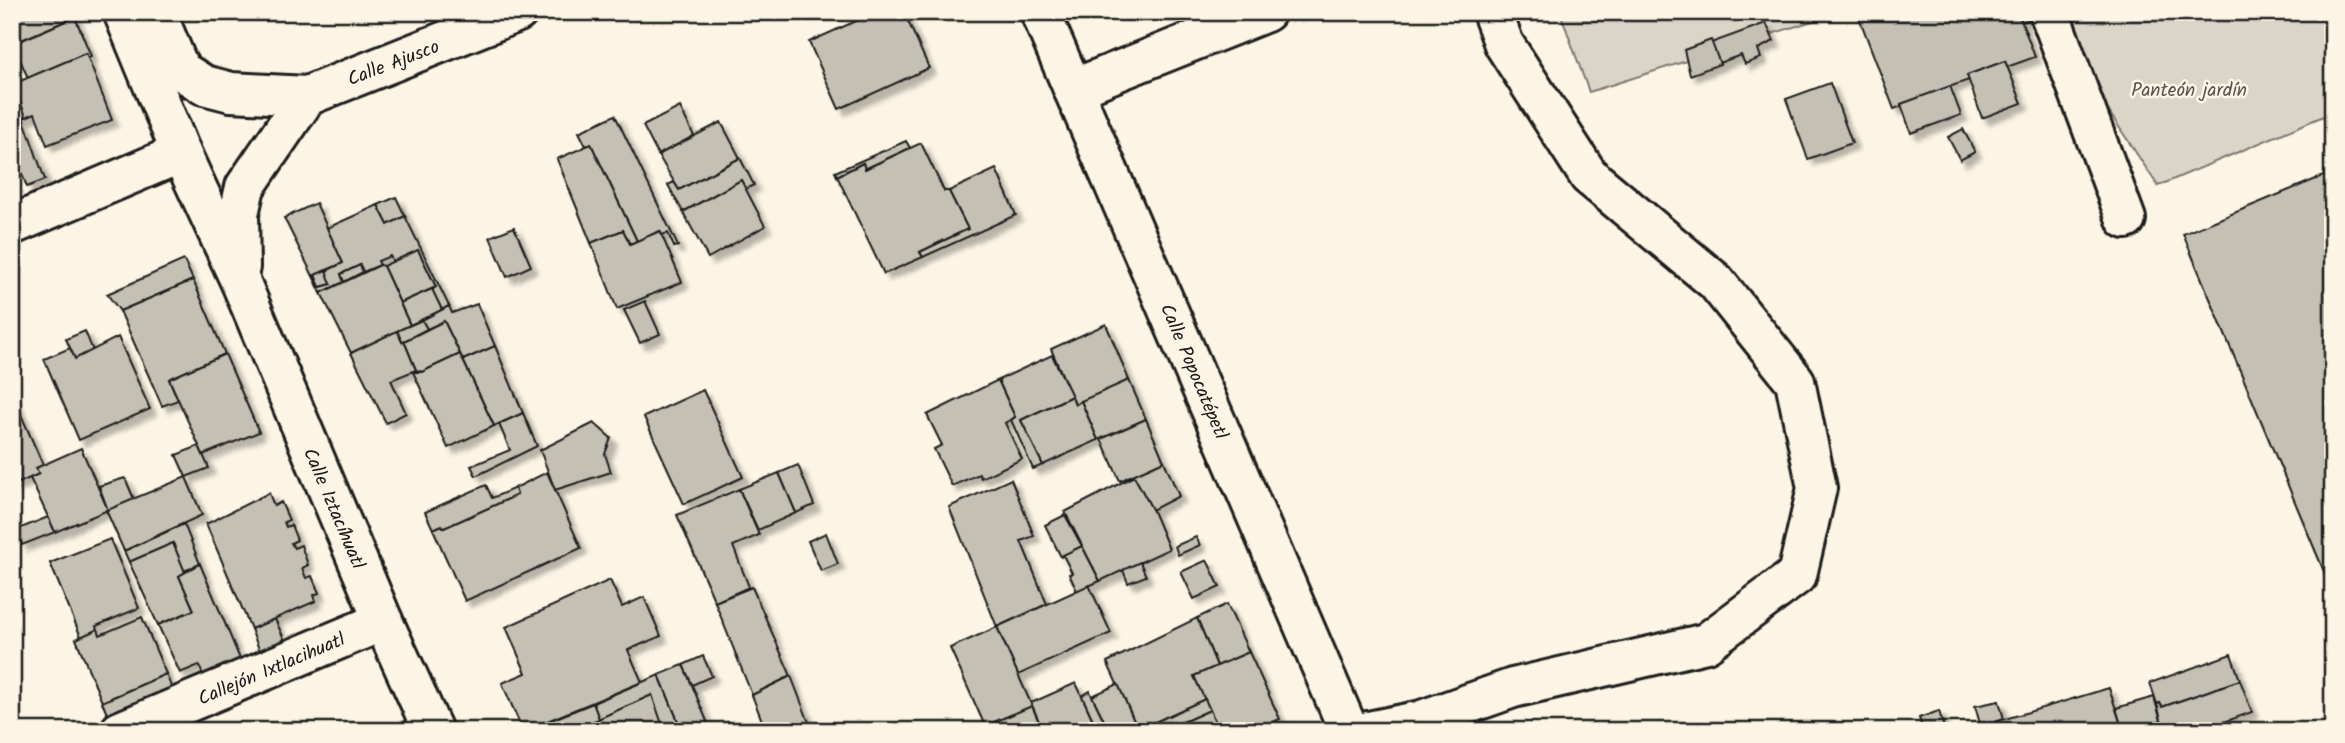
<svg xmlns="http://www.w3.org/2000/svg" width="2345" height="743" font-family="Kalam,sans-serif">
	<style>
		.green { fill: #dbd5c8; stroke: #7c7872; stroke-width: 2 }
		.building { fill: #c4c0b3; stroke: #1c1c1c; stroke-width: 2; filter: url(#shadow) }
		.lines { fill: none; stroke-linecap: round; stroke-linejoin: round }
		.minor-casing { stroke: #1c1c1c; stroke-width: 44 }
		.major-casing { stroke: #1c1c1c; stroke-width: 44 }
		.minor { stroke: #fcf5e5; stroke-width: 38 }
		.major { stroke: #fcf5e5; stroke-width: 38 }
		.labels { text-anchor: middle; stroke-width: 5; stroke-linejoin: round; paint-order: stroke }
		.street-label { font-size: 19px; fill: #1c1c1c; stroke: #fcf5e5 }
		.park-label { font-size: 19px; fill: #555450; stroke: #fcf5e5 }
	</style>
	<defs>
		<filter id="shadow"><feDropShadow dx="6" dy="6" stdDeviation="2" flood-color="#0004"/></filter>
	</defs>
	<rect width="100%" height="100%" fill="#fcf5e5"/>
	<filter id="ink" filterUnits="userSpaceOnUse"><feTurbulence type="fractalNoise" baseFrequency=".0143" numOctaves="2"/><feDisplacementMap in="SourceGraphic" scale="14" xChannelSelector="R" yChannelSelector="G"/><feConvolveMatrix kernelMatrix="1 2 1 2 8 2 1 2 1" color-interpolation-filters="sRGB"/></filter>
	<g filter="url(#ink)">
		<!-- green -->
		<g class="green">
			<polygon points="1560,12 1841,12 1589,92"/>
			<polygon points="2043,12 2333,12 2333,112 2158,186"/>
		</g>
		<!-- building -->
		<g class="building">
			<polygon points="12,12 72,12 75,17 12,44"/>
			<polygon points="876,12 904,12 929,68 839,109 809,42"/>
			<polygon points="1857,12 2018,12 2035,57 2007,67 2005,61 1967,75 1969,80 1901,104 1902,106 1894,109"/>
			<polygon points="2018,12 2036,12 2037,16 2022,22"/>
			<polygon points="75,17 91,56 87,58 86,53 28,78 13,44"/>
			<polygon points="1766,23 1774,41 1758,49 1761,58 1745,64 1741,55 1719,63 1711,43"/>
			<polygon points="1711,40 1720,64 1690,75 1684,50"/>
			<polygon points="86,53 112,120 47,145 35,113 26,117 13,84"/>
			<polygon points="2005,61 2022,103 1982,118 1967,75"/>
			<polygon points="12,81 26,117 12,122"/>
			<polygon points="1830,83 1852,143 1808,159 1786,99"/>
			<polygon points="1950,86 1961,115 1911,133 1901,104"/>
			<polygon points="680,107 694,136 658,155 643,126"/>
			<polygon points="615,115 678,246 674,247 668,233 662,235 660,231 637,241 591,144 586,146 579,132"/>
			<polygon points="23,117 45,180 27,187 12,148 12,122"/>
			<polygon points="721,122 740,158 679,190 658,155"/>
			<polygon points="1963,129 1975,152 1960,160 1948,137"/>
			<polygon points="906,141 910,148 865,169 863,163 837,176 835,172"/>
			<polygon points="921,143 944,191 949,191 968,229 920,252 923,257 884,274 837,176 863,163 865,169"/>
			<polygon points="591,144 637,241 630,244 623,230 591,243 557,159"/>
			<polygon points="740,158 754,185 746,189 741,180 683,212 668,185 674,182 679,190"/>
			<polygon points="996,169 1016,215 923,257 920,252 968,229 949,191"/>
			<polygon points="2333,172 2333,593 2183,234"/>
			<polygon points="741,180 765,226 708,258 683,212"/>
			<polygon points="396,197 405,216 388,225 378,205"/>
			<polygon points="316,203 343,263 313,276 284,218"/>
			<polygon points="378,205 388,225 405,216 449,306 442,310 432,290 436,287 418,250 393,262 390,256 378,261 380,265 363,272 360,265 341,274 344,282 321,293 313,276 315,275 320,287 331,284 326,271 343,263 327,228"/>
			<polygon points="514,227 531,266 507,277 490,237"/>
			<polygon points="623,230 630,244 660,231 682,282 617,309 591,243"/>
			<polygon points="418,250 436,287 400,303 383,266"/>
			<polygon points="184,260 193,280 120,311 107,294"/>
			<polygon points="360,265 363,272 344,282 341,274"/>
			<polygon points="380,265 383,266 410,325 351,353 321,293"/>
			<polygon points="326,270 331,284 320,287 315,275"/>
			<polygon points="193,280 225,354 169,379 178,400 162,406 120,311"/>
			<polygon points="432,289 442,310 410,325 400,303"/>
			<polygon points="645,301 660,334 640,343 624,310"/>
			<polygon points="477,304 495,346 463,360 444,321 427,329 422,320 449,306 452,313"/>
			<polygon points="422,320 427,329 402,342 397,331"/>
			<polygon points="444,321 460,354 422,372 416,370 404,341"/>
			<polygon points="1106,324 1129,380 1075,405 1051,349"/>
			<polygon points="85,331 93,351 75,359 66,339"/>
			<polygon points="397,331 402,342 404,341 416,370 391,380 406,413 386,423 351,353"/>
			<polygon points="118,337 150,409 79,440 44,359 70,348 75,359"/>
			<polygon points="495,346 523,413 494,426 463,360"/>
			<polygon points="225,354 259,432 203,455 169,379"/>
			<polygon points="460,354 494,426 448,448 413,372 422,372"/>
			<polygon points="1052,355 1072,396 1021,420 1043,465 1033,469 1011,420 1015,417 998,380"/>
			<polygon points="998,380 1015,417 1005,423 1022,459 981,478 979,474 952,486 934,449 942,445 927,415"/>
			<polygon points="1129,380 1146,419 1098,440 1081,401"/>
			<polygon points="703,390 743,477 684,504 644,417"/>
			<polygon points="12,394 43,465 36,468 39,474 12,486"/>
			<polygon points="1072,396 1075,405 1081,401 1098,440 1043,465 1021,420"/>
			<polygon points="523,413 537,446 476,476 471,466 510,450 499,424"/>
			<polygon points="1146,419 1164,461 1120,481 1101,439"/>
			<polygon points="594,423 611,438 605,454 611,472 555,490 540,450"/>
			<polygon points="199,446 209,468 186,477 176,455"/>
			<polygon points="81,448 108,510 55,532 30,478 39,474 36,468"/>
			<polygon points="1164,461 1179,496 1152,510 1134,476 1127,480 1126,478"/>
			<polygon points="798,465 814,505 796,513 779,473"/>
			<polygon points="547,472 581,548 465,601 433,529 442,525 444,528 517,495 515,488"/>
			<polygon points="779,473 796,513 758,530 739,489"/>
			<polygon points="1134,476 1153,511 1169,549 1100,581 1065,512"/>
			<polygon points="186,477 202,515 124,551 106,510"/>
			<polygon points="125,478 134,499 108,510 99,486"/>
			<polygon points="1011,479 1034,536 1021,541 1047,604 997,627 949,507"/>
			<polygon points="486,485 492,498 515,488 517,495 444,528 442,525 433,529 425,512"/>
			<polygon points="739,489 759,535 733,546 749,587 715,602 677,515"/>
			<polygon points="269,493 274,506 281,502 289,520 284,522 286,527 291,525 297,540 291,543 294,548 301,545 308,565 302,568 306,578 312,576 319,593 314,595 316,601 251,629 206,524"/>
			<polygon points="1065,515 1082,546 1061,557 1045,525"/>
			<polygon points="48,517 55,532 22,545 16,530"/>
			<polygon points="184,524 200,564 184,571 173,543 129,562 124,551"/>
			<polygon points="826,533 838,564 821,571 808,541"/>
			<polygon points="1196,537 1200,545 1178,555 1175,546"/>
			<polygon points="110,539 139,608 96,626 97,630 81,637 50,563"/>
			<polygon points="173,543 185,572 179,576 194,610 158,625 129,562"/>
			<polygon points="1082,546 1100,581 1077,591 1069,574 1072,573 1063,555"/>
			<polygon points="1207,560 1220,587 1194,599 1181,572"/>
			<polygon points="1140,562 1146,576 1128,583 1123,570"/>
			<polygon points="200,564 240,659 203,675 199,665 180,673 158,625 194,610 179,576"/>
			<polygon points="610,580 622,607 644,597 661,636 628,650 642,682 523,731 502,683 526,673 506,627"/>
			<polygon points="1089,585 1111,633 1018,675 997,627"/>
			<polygon points="752,587 791,676 752,695 715,602"/>
			<polygon points="1227,604 1249,652 1217,666 1197,618"/>
			<polygon points="142,617 166,674 102,702 76,639 98,629 100,635"/>
			<polygon points="1197,618 1217,666 1194,676 1205,699 1138,730 1107,662"/>
			<polygon points="275,619 286,643 261,654 251,629"/>
			<polygon points="997,627 1032,706 985,726 950,648"/>
			<polygon points="1249,652 1280,719 1253,731 1219,731 1194,676"/>
			<polygon points="2231,654 2240,680 2162,707 2160,703 2157,704 2150,683"/>
			<polygon points="703,656 712,676 692,685 683,665"/>
			<polygon points="683,665 692,685 711,731 682,731 659,675"/>
			<polygon points="166,674 176,699 112,726 102,702"/>
			<polygon points="659,675 682,731 663,731 652,695 599,719 593,703"/>
			<polygon points="791,676 810,725 797,731 766,731 752,695"/>
			<polygon points="2240,680 2252,712 2199,731 2164,731 2157,704 2160,703 2162,707"/>
			<polygon points="1076,683 1098,731 1043,731 1031,703"/>
			<polygon points="1118,684 1138,730 1136,731 1109,731 1092,696"/>
			<polygon points="2109,688 2123,731 1998,731 1995,722"/>
			<polygon points="1090,691 1092,696 1109,731 1098,731 1082,696"/>
			<polygon points="652,695 664,730 596,731 591,722"/>
			<polygon points="2154,697 2164,731 2123,731 2116,708"/>
			<polygon points="1205,699 1210,710 1163,731 1136,731"/>
			<polygon points="1999,701 2004,719 1995,722 1998,731 1986,731 1984,723 1980,724 1975,706"/>
			<polygon points="593,703 599,719 591,722 596,731 524,731"/>
			<polygon points="1032,706 1043,731 973,731 985,726"/>
			<polygon points="1210,710 1219,731 1163,731"/>
			<polygon points="1939,711 1945,731 1923,731 1919,718"/>
		</g>
		<g class="lines">
			<!-- minor casing -->
			<g class="minor-casing">
				<g id="minor">
					<polyline points="123,12 181,153 241,283 383,621 433,731"/>
					<polyline points="156,12 180,70 204,85 231,92 307,96 518,12"/>
					<polyline points="2049,12 2126,219"/>
					<polyline points="1073,89 1266,12"/>
					<polyline points="12,225 181,153"/>
					<polyline points="240,267 239,214 245,187 307,96"/>
					<polyline points="120,731 383,621"/>
					<polyline points="1368,731 1422,720 1513,688 1706,643 1797,575 1817,488 1795,381 1716,282 1589,176 1504,44 1492,12"/>
				</g>
			</g>
			<!-- major casing -->
			<g class="major-casing">
				<polyline id="major" points="1040,12 1349,731"/>
			</g>
			<!-- minor -->
			<use href="#minor" class="minor"/>
			<!-- major -->
			<use href="#major" class="major"/>
		</g>
	</g>
	<g class="labels">
		<!-- street labels -->
		<g class="street-label">
			<text transform="translate(393 62) rotate(-21)" y="7">Calle Ajusco</text>
			<text transform="translate(1195 371) rotate(67)" y="7">Calle Popocatépetl</text>
			<text transform="translate(335 508) rotate(67)" y="7">Calle Iztacíhuatl</text>
			<text transform="translate(271 668) rotate(-23)" y="7">Callejón Ixtlacihuatl</text>
		</g>
		<!-- park labels -->
		<g class="park-label">
			<text x="2189" y="96">Panteón jardín</text>
		</g>
	</g>
	<!-- margin -->
	<rect width="2345" height="743" fill="none" stroke="#fcf5e5" stroke-width="42"/>
	<rect x="21" y="21" width="2303" height="701" fill="none" stroke="#1c1c1c" stroke-width="2.5" filter="url(#ink)"/>
</svg>
